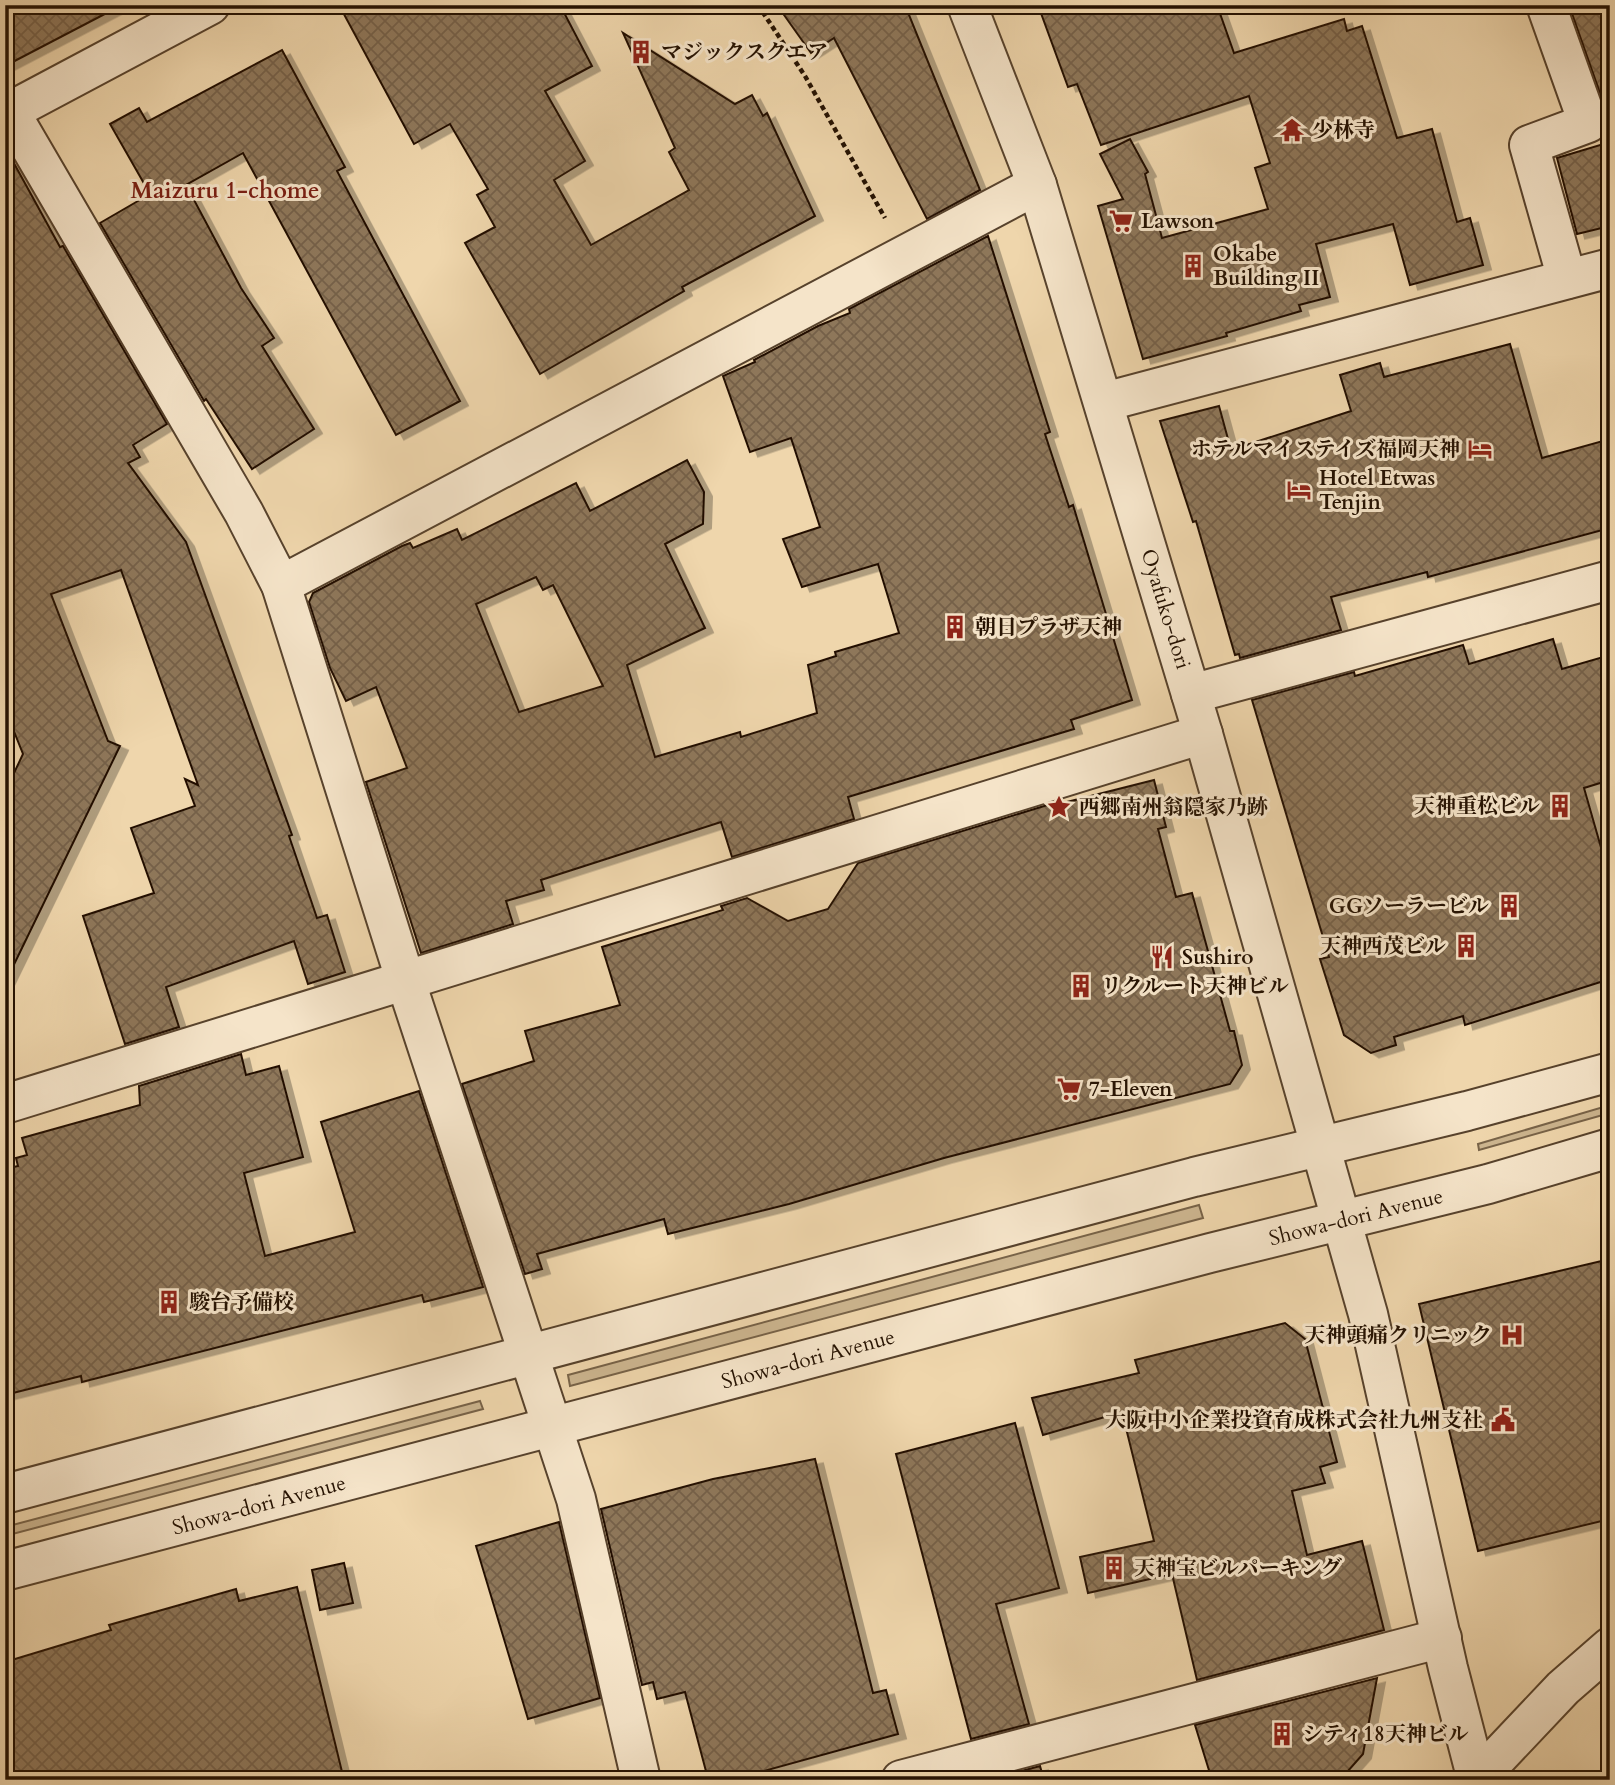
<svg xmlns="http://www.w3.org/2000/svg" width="1615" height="1785" font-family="Cardo,'Noto Serif JP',serif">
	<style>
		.grass { fill: #ccb58f; stroke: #786348; stroke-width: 2 }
		.building { fill: url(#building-cross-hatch); stroke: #241101; stroke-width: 2; fill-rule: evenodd; filter: url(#shadow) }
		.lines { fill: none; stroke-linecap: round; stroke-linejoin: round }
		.minor-casing { stroke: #57422c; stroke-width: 42 }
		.path { stroke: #241101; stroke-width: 4.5; stroke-dasharray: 5 3.5; stroke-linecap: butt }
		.minor { stroke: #f5e4c9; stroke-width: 38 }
		.labels { text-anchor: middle; stroke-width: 6; stroke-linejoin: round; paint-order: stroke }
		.poi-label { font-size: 21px; font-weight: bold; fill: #241101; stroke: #f5e4c9; text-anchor: start }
		.street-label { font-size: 21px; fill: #241101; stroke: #f5e4c9 }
		.neighbourhood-label { font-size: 23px; font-weight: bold; fill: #7a1f14; stroke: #f5e4c9 }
	</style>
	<defs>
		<pattern id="building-cross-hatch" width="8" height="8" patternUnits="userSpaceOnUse" patternTransform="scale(1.75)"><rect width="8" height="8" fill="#8e775a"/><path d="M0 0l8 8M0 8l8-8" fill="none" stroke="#746048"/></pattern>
		<filter id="shadow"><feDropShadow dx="8" dy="4.5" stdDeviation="0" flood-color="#0004"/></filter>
	</defs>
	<rect width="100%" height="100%" fill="#efd6ac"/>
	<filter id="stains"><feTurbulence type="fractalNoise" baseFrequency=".00286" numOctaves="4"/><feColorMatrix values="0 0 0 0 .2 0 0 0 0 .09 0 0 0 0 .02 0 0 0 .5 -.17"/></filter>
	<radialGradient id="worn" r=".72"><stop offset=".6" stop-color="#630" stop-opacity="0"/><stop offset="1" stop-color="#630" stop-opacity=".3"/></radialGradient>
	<!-- grass -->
	<g class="grass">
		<polygon points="1610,1105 1610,1113 1479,1150 1478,1144"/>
		<polygon points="1199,1205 1203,1218 570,1386 568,1375"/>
		<polygon points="480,1401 483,1409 5,1536 5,1527"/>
	</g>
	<!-- building -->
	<g class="building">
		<polygon points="5,5 122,5 5,66"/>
		<polygon points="339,5 560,5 592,66 545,91 585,161 554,180 591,245 689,190 669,152 675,148 623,33 735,104 752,95 763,116 767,113 815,216 682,287 684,291 540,374 465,243 495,227 477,195 488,189 450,124 414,144"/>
		<polygon points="777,5 905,5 980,190 927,219 834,38 811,53"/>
		<polygon points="1038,5 1217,5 1234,53 1344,19 1347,31 1362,26 1397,138 1432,129 1457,222 1470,218 1483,265 1410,285 1393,224 1316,244 1330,297 1299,305 1301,311 1226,333 1227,336 1143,359 1098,206 1123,199 1100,154 1130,139 1148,172 1145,174 1162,238 1268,209 1255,168 1270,163 1249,96 1101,145 1077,84 1068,87"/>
		<polygon points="1569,5 1610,5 1610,112 1607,113"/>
		<polygon points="282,50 345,167 337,171 460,401 396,435 243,153 186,185 241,288 274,338 262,346 314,429 252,469 206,399 204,401 100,223 150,194 110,124 139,108 147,122"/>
		<polygon points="1610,142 1610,226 1577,234 1557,158"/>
		<polygon points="5,147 60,247 63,246 167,424 133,445 140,457 128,463 186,542 292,835 289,836 317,918 327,915 345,972 308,984 294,941 166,987 179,1027 125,1044 83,916 154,893 131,828 195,806 185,779 198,785 121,570 51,594 108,741 120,746 5,983 5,792 23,754 5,709"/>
		<path d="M988 236 1050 432 1045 434 1069 507 1073 505 1132 700 1071 720 1074 729 848 797 854 819 732 857 721 822 541 880 544 890 506 901 513 924 421 953 366 782 407 768 376 687 346 701 330 668 309 602 313 593 402 546 410 543 413 548 457 529 462 540 576 483 590 511 687 460 704 492 703 524 665 544 705 628 627 665 655 757 740 732 741 737 817 713 808 665 836 656 835 652 899 633 878 564 802 587 783 539 820 527 791 438 750 452 723 376 755 362 754 360 818 326 850 313 849 309ZM536 577 543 590 553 585 603 686 519 712 476 604Z"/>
		<polygon points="1510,344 1542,458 1610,439 1610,528 1428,577 1427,572 1331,597 1341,630 1240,658 1239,654 1235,655 1196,521 1193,522 1160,421 1219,406 1231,450 1351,411 1340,375 1380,363 1384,377"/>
		<polygon points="1553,639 1562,669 1610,655 1610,780 1584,788 1610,879 1610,979 1465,1025 1463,1016 1394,1037 1396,1045 1371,1053 1344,1035 1320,959 1329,957 1252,700 1354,672 1355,676 1463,645 1469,664"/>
		<polygon points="1154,780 1166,827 1158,829 1176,897 1192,893 1230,1031 1234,1031 1242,1065 1230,1084 944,1158 789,1204 668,1234 664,1219 537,1254 542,1269 525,1274 462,1084 534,1061 525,1031 620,1005 602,947 723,910 721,906 747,898 788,921 828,909 858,863 1054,803 1055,805"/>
		<polygon points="241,1054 246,1075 279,1066 303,1157 244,1173 265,1256 355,1232 321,1122 419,1091 483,1287 424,1302 422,1295 82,1382 81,1376 5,1395 5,1169 18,1166 16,1158 27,1155 22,1138 140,1105 139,1086"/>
		<polygon points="1610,1259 1610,1519 1478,1551 1419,1304"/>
		<polygon points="1285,1323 1305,1339 1337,1462 1320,1467 1325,1483 1292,1491 1307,1555 1362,1541 1384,1630 1197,1680 1172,1574 1088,1593 1080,1557 1154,1541 1122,1412 1043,1435 1032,1398 1139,1373 1135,1360"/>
		<polygon points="1015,1423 1059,1588 996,1604 1029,1724 971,1739 896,1454"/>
		<polygon points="815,1459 873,1693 886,1690 898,1734 731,1780 726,1780 723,1771 707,1775 685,1692 657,1699 653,1682 642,1685 601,1509 713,1479"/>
		<polygon points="559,1522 600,1698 528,1719 476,1546"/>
		<polygon points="344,1563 353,1603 320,1610 312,1570"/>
		<polygon points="297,1587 344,1780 5,1780 5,1662 111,1630 109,1625 236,1589 239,1601"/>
		<polygon points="1377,1678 1363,1754 1340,1780 1212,1780 1195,1725"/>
		<polygon points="1040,1766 1044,1780 988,1780"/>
	</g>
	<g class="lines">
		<!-- minor casing -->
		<g class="minor-casing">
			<g id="minor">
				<polyline points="967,5 1037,185 1203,734 1368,1314 1448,1668 1477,1780"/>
				<polyline points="1546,5 1588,123 1529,145 1567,279"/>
				<polyline points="10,112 244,513 281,585 406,982 576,1499 641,1780"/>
				<polyline points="5,114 210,5"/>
				<polyline points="1104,402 1610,268"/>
				<polyline points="281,585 1037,185"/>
				<polyline points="1191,694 1610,580"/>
				<polyline points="5,1104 1203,734"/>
				<polyline points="5,1494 1194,1177 1467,1111 1610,1072"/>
				<polyline points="5,1571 1210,1253 1488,1184 1610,1148"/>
				<polyline points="901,1780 1442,1638"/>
				<polyline points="1476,1780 1563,1688 1610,1647"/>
			</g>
		</g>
		<!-- path -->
		<polyline class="path" points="758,5 805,76 885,218"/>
		<!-- minor -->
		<use href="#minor" class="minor"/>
	</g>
	<!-- icons -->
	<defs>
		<g id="building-bare" transform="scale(1.89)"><path d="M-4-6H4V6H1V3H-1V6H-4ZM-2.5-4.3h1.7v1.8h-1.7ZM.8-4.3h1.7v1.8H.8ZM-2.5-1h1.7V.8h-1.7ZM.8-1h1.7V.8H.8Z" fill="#8f2418" stroke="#f5e4c9" stroke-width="2.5" paint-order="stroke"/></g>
		<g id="temple-bare" transform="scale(1.89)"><path d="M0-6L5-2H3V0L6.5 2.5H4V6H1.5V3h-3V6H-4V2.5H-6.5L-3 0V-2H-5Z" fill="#8f2418" stroke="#f5e4c9" stroke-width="2.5" paint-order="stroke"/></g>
		<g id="supermarket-bare" transform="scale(1.89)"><path d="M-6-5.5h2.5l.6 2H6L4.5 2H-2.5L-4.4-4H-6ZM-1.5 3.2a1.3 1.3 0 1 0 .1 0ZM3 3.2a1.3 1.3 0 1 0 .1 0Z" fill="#8f2418" stroke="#f5e4c9" stroke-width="2.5" paint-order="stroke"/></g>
		<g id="hotel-bare" transform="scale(1.89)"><path d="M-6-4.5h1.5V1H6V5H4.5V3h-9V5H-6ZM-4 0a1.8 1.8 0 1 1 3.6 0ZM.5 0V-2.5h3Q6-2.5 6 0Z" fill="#8f2418" stroke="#f5e4c9" stroke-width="2.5" paint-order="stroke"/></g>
		<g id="sight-bare" transform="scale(1.89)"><path d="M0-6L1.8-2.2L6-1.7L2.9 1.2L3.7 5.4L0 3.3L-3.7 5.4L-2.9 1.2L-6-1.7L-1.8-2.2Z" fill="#8f2418" stroke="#f5e4c9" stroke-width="2.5" paint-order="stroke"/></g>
		<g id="restaurant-bare" transform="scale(1.89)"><path d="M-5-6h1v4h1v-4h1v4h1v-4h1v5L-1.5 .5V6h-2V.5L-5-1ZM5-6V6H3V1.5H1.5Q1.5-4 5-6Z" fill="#8f2418" stroke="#f5e4c9" stroke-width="2.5" paint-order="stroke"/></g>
		<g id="hospital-bare" transform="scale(1.89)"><path d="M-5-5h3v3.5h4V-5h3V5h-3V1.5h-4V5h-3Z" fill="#8f2418" stroke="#f5e4c9" stroke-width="2.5" paint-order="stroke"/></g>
		<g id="civic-bare" transform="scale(1.89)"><path d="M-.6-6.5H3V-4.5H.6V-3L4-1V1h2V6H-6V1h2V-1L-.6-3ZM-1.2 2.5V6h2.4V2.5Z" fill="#8f2418" stroke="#f5e4c9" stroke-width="2.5" paint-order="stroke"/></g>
	</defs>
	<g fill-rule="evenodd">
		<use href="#building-bare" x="641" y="52"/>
		<use href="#temple-bare" x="1292" y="130"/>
		<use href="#supermarket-bare" x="1121" y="221"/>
		<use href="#building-bare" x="1193" y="266"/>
		<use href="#hotel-bare" x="1480" y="449"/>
		<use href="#hotel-bare" x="1299" y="490"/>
		<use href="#building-bare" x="955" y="627"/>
		<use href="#building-bare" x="1560" y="806"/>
		<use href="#sight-bare" x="1059" y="807"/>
		<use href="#building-bare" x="1509" y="906"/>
		<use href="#building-bare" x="1466" y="946"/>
		<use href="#restaurant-bare" x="1162" y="957"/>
		<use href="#building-bare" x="1081" y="986"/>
		<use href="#supermarket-bare" x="1069" y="1089"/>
		<use href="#building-bare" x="169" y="1302"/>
		<use href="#hospital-bare" x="1512" y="1335"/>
		<use href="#civic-bare" x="1503" y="1420"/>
		<use href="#building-bare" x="1114" y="1568"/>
		<use href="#building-bare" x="1282" y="1734"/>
	</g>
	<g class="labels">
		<!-- poi labels -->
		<g class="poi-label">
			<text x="661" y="59">マジックスクエア</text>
			<text x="1312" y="137">少林寺</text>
			<text x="1141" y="228">Lawson</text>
			<text x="1213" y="261">Okabe<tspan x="1213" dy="24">Building II</tspan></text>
			<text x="1460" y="456" text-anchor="end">ホテルマイステイズ福岡天神</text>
			<text x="1319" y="485">Hotel Etwas<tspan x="1319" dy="24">Tenjin</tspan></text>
			<text x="975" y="634">朝日プラザ天神</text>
			<text x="1540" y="813" text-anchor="end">天神重松ビル</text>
			<text x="1079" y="814">西郷南州翁隠家乃跡</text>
			<text x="1489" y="913" text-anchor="end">GGソーラービル</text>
			<text x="1446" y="953" text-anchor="end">天神西茂ビル</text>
			<text x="1182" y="964">Sushiro</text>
			<text x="1101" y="993">リクルート天神ビル</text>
			<text x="1089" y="1096">7-Eleven</text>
			<text x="189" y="1309">駿台予備校</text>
			<text x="1492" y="1342" text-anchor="end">天神頭痛クリニック</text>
			<text x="1483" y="1427" text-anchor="end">大阪中小企業投資育成株式会社九州支社</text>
			<text x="1134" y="1575">天神宝ビルパーキング</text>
			<text x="1302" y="1741">シティ18天神ビル</text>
		</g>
		<!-- street labels -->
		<g class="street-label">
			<text transform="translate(1166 609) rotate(73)" y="7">Oyafuko-dori</text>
			<text transform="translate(1356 1217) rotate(-14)" y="7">Showa-dori Avenue</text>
			<text transform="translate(808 1359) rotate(-15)" y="7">Showa-dori Avenue</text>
			<text transform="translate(259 1505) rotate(-15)" y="7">Showa-dori Avenue</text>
		</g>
		<!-- neighbourhood labels -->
		<g class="neighbourhood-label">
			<text x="225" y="198">Maizuru 1-chome</text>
		</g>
	</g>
	<!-- margin -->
	<rect width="1615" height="1785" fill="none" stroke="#efd6ac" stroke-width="28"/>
	<rect x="7" y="7" width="1601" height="1771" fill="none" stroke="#241101" stroke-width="3.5"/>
	<rect x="14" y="14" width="1587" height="1757" fill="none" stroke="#241101" stroke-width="2"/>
	<rect width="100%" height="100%" filter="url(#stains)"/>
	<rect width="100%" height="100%" fill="url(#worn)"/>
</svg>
